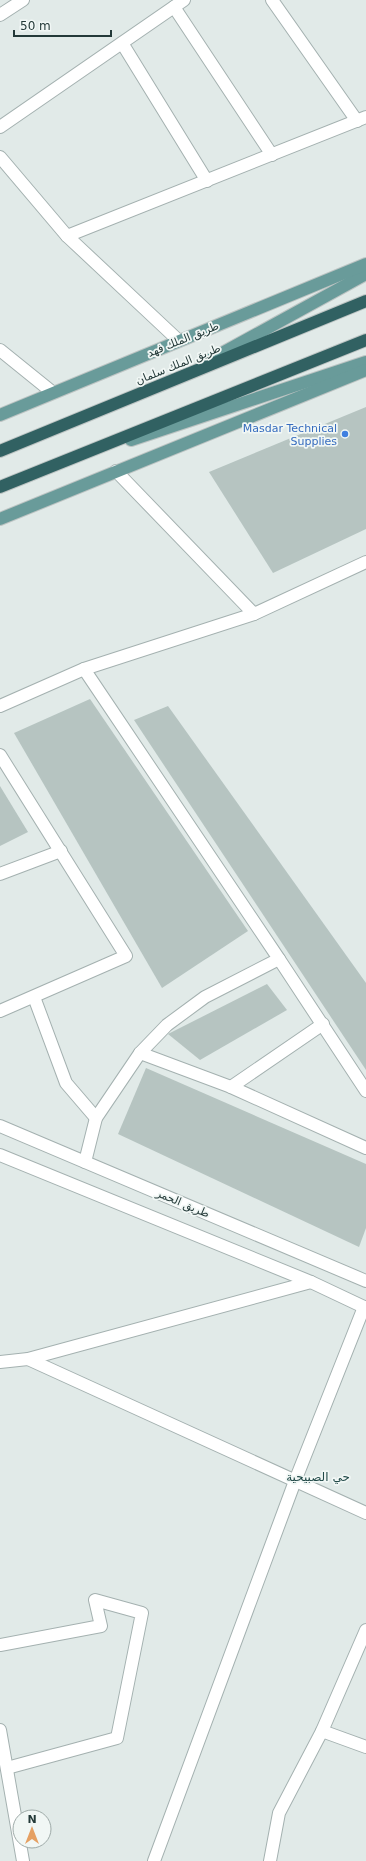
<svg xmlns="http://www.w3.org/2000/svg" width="366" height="1861" font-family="'DejaVu Sans',Cairo,sans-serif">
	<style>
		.building { fill: #b6c4c1 }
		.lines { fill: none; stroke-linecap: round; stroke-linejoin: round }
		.minor-casing { stroke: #a4b1b0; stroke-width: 14 }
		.major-casing { stroke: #bdc4c3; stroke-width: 14 }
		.highway-casing { stroke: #bdc4c3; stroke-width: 14 }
		.minor { stroke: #fff; stroke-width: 12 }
		.major { stroke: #699b9a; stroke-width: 12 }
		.highway { stroke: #316162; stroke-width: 12 }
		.shop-dot { fill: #3f7fe0; stroke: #f1f7f5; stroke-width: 1.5 }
		.labels { text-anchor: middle; stroke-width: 3.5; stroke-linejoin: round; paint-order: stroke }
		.street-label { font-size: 11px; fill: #233938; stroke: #f1f7f5 }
		.shop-label { font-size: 11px; fill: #366cbe; stroke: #f1f7f5; text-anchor: end }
		.neighbourhood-label { font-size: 12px; fill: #214948; stroke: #f1f7f5 }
	</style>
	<rect width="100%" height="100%" fill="#e1eae8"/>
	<!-- building -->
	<g class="building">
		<polygon points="366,407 366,529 273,573 209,472"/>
		<polygon points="90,699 248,931 162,988 14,733"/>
		<polygon points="168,706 366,983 366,1070 134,720"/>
		<polygon points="0,786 28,832 0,846"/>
		<polygon points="267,984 287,1010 200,1060 168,1034"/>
		<polygon points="146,1068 366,1164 366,1228 359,1247 118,1134"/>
	</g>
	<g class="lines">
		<!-- minor casing -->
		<g class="minor-casing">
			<g id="minor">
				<polyline points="272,0 357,121"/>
				<polyline points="174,7 272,155"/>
				<polyline points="0,15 23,0"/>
				<polyline points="122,43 207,181"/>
				<polyline points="0,127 184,0"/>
				<polyline points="0,157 67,236 178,340"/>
				<polyline points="67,236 366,117"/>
				<polyline points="0,350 52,392"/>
				<polyline points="116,471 254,614 366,562"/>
				<polyline points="84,669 279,959 205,997 167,1025 140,1053 96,1118 85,1162"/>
				<polyline points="0,706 84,669 254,614"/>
				<polyline points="0,755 126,956 0,1011"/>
				<polyline points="0,874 61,851"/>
				<polyline points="279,959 366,1091"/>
				<polyline points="34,997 66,1083 96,1118"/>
				<polyline points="140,1053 231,1087 366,1148"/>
				<polyline points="231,1087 323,1024"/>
				<polyline points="0,1126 366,1281"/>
				<polyline points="0,1155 311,1282 366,1308"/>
				<polyline points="28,1359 366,1513"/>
				<polyline points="0,1362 28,1359 311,1282"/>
				<polyline points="0,1645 101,1626 95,1600 142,1613 117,1738 7,1768"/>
				<polyline points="0,1730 23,1861"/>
				<polyline points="322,1731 366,1747"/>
				<polyline points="154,1861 295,1481 364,1307"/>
				<polyline points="270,1861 279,1813 322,1731 366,1630"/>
			</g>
		</g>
		<!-- major casing -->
		<g class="major-casing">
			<g id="major">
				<polyline points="204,363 366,274"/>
				<polyline points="0,415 366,264"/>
				<polyline points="131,440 366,362"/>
				<polyline points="0,519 366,370"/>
			</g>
		</g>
		<!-- highway casing -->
		<g class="highway-casing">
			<g id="highway">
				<polyline points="0,451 366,301"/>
				<polyline points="0,487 366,340"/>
			</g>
		</g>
		<!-- minor -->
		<use href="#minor" class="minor"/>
		<!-- major -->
		<use href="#major" class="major"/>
		<!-- highway -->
		<use href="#highway" class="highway"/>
	</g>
	<!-- markers -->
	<circle class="shop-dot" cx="345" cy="434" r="4"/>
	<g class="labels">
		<!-- street labels -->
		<g class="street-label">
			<text transform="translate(183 339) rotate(-22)" y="4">طريق الملك فهد</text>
			<text transform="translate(178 364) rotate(-22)" y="4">طريق الملك سلمان</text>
			<text transform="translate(183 1203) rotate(23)" y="4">طريق الحمر</text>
		</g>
		<!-- shop labels -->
		<g class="shop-label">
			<text x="337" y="432">Masdar Technical<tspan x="337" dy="13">Supplies</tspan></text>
		</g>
		<!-- neighbourhood labels -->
		<g class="neighbourhood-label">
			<text x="318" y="1481">حي الصبيحية</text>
		</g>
	</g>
	<!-- north arrow -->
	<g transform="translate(32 1829)"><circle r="19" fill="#f1f7f5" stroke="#9faba9"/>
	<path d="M0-3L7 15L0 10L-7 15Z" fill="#e5a063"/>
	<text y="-6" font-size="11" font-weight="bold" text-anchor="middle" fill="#233938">N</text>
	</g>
	<!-- scale -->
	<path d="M14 30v6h97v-6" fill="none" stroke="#233938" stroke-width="2"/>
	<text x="20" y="30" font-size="12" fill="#233938" stroke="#f1f7f5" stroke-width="3" paint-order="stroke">50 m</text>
</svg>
